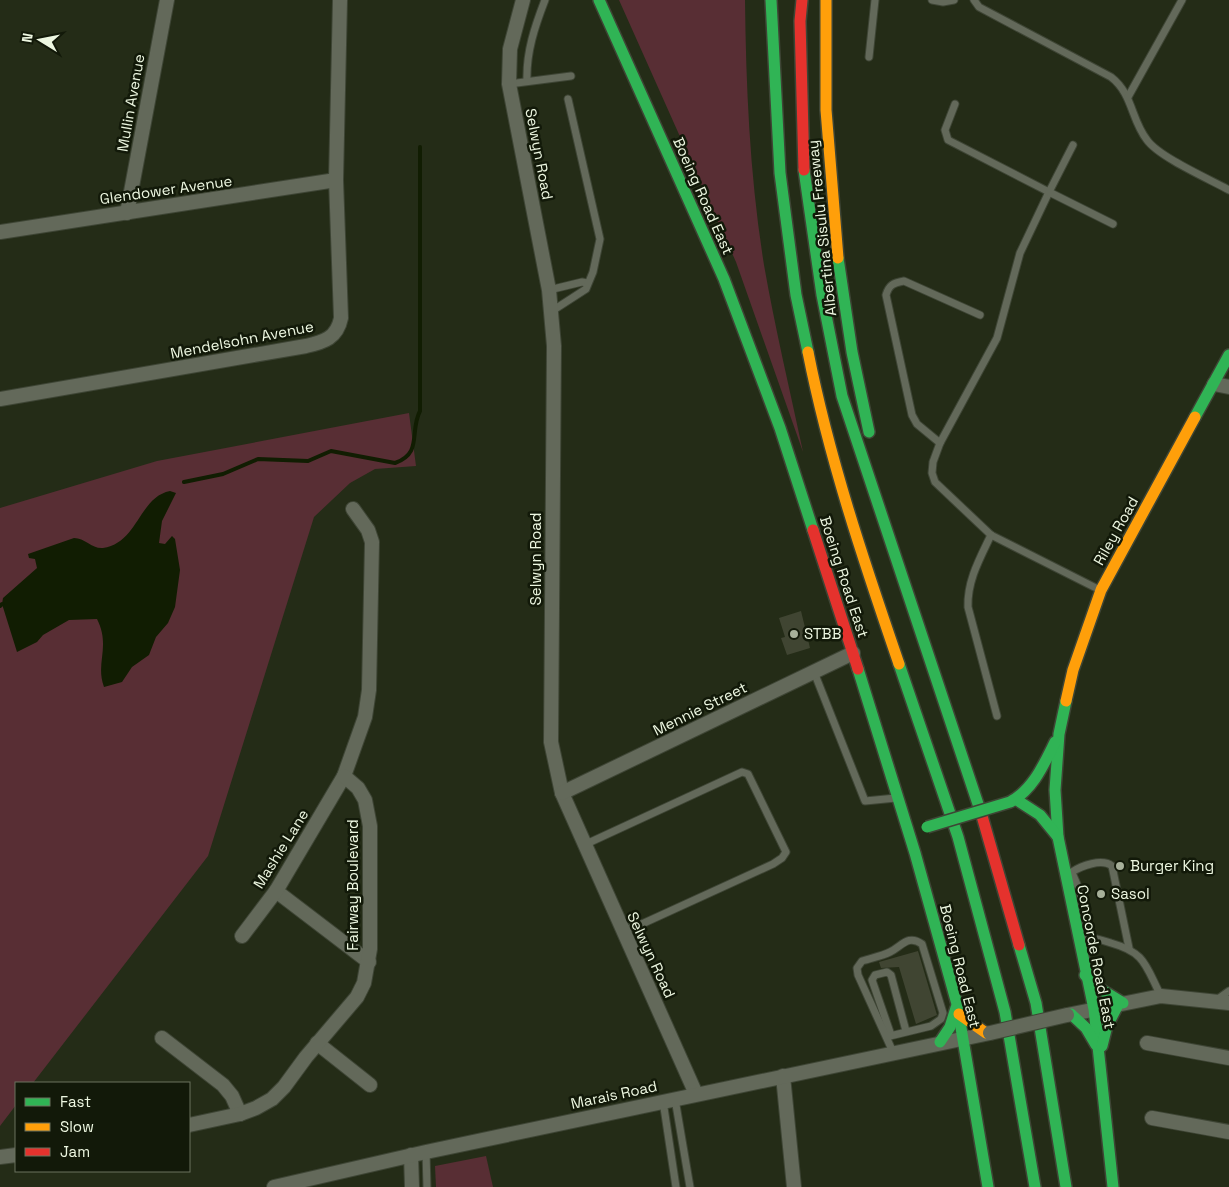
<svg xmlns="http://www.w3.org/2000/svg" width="1229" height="1187" font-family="'Space Grotesk',sans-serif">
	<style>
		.green { fill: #582e34 }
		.water { fill: #111d02 }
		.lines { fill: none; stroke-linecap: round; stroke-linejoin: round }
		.stream { stroke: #111d02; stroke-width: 4 }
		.building { fill: #404532 }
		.lane-casing { stroke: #3e4535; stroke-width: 9 }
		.street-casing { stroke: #3e4535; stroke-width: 16 }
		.fast-casing { stroke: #3e4535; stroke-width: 14 }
		.slow-casing { stroke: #3e4535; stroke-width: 14 }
		.jam-casing { stroke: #3e4535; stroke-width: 14 }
		.lane { stroke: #63695a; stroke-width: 7 }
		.street { stroke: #63695a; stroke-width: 14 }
		.fast { stroke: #30b455; stroke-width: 11 }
		.slow { stroke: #ff9f0a; stroke-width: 11 }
		.jam { stroke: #e5322d; stroke-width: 11 }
		.street-bridge-casing { stroke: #3e4535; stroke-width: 16; stroke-linecap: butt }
		.fast-bridge-casing { stroke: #3e4535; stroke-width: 14; stroke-linecap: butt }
		.street-bridge { stroke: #63695a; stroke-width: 14 }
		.fast-bridge { stroke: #30b455; stroke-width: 11 }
		.poi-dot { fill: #a7b09a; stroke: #121909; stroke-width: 2 }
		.labels { text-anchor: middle; stroke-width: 5; stroke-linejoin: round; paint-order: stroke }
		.street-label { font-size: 15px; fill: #edf7e1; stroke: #121909 }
		.poi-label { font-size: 15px; fill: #edf7e1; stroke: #121909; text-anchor: start }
	</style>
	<rect width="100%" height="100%" fill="#242c17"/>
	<!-- green -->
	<g class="green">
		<path d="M619 0H745C746 89 750 178 764 265 775 328 790 390 803 452L736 262Z"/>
		<polygon points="409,413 416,466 375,469 350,483 314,517 208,856 33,1083 16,1083 16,1105 0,1126 0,508 157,461"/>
		<polygon points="486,1156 493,1187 436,1187 435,1166"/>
	</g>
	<!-- water -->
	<path class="water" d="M170 491 176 493 162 521 159 543 165 544 172 536 175 539 180 570 175 607 168 623 156 637 149 655 132 667 122 682 104 687C95 663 111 647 97 619L69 620 43 635 37 642 17 652 2 604 3 598 37 568 35 559 29 558 28 554 74 538C85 538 92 549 103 548 138 543 139 497 170 491Z"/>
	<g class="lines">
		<!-- stream -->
		<g class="stream">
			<path d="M184 482 223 474 258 459 308 461 331 451 395 463C423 453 409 432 420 411V147"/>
			<polyline points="0,606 2,604"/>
		</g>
	</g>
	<!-- building -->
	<g class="building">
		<polygon points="801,611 810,648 787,655 781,638 785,637 779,618"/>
		<polygon points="918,951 937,1015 916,1024 899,967 881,968 879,962"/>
	</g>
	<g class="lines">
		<!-- lane casing -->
		<g class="lane-casing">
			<g id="lane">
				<polyline points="932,0 943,2 954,0"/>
				<path d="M974 0 979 7 1111 77C1133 94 1131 120 1147 140 1159 157 1209 179 1229 190"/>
				<polyline points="869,57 875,0"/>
				<path d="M527 81C526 52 535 26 545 0"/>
				<polyline points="509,84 571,76"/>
				<polyline points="1128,97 1182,0"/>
				<polyline points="955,104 945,130 948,140 1049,192 1020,253 997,338 940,443 933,462 932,473 935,482 991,535 1100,590"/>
				<polyline points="1073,145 1049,192 1113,224"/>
				<polyline points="549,290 582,282 587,283"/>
				<polyline points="552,311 586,289 593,272 600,239 568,99"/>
				<path d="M940 443 917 424 912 415 886 295C889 285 893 283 904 281L980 315"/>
				<path d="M991 535C980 558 967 581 968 607L997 716"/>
				<polyline points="814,672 865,801 896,798"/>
				<polyline points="584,845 742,772 748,774 786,852 782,858 773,864 644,923 622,931"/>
				<path d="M1072 872C1081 866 1102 858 1112 866L1129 948"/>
				<polyline points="1073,875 1079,889 1091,937"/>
				<path d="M1080 938C1092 937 1099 939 1111 943 1146 953 1145 965 1161 996"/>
				<polyline points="1215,1001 1229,991"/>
				<polyline points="891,1035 872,980 875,975 887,972 891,975 906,1031"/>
				<path d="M886 1037 931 1026 941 1019 943 1013 922 944C908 934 902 946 890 952 882 956 871 958 862 961L857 968 858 975 893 1052"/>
				<polyline points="675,1099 690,1187"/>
				<polyline points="663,1101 676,1187"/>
				<polyline points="426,1152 427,1187"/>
			</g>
		</g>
		<!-- street casing -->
		<g class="street-casing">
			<g id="street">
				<polyline points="523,0 510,49 509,84 549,290 554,346 551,742 562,793 696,1094"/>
				<polyline points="127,213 167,0"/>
				<polyline points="0,232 336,180"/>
				<polyline points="1214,384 1229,387"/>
				<path d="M0 399 306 346C324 342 337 338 341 318L336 180 340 0"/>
				<polyline points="562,793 853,653"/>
				<polyline points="276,891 369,962"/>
				<polyline points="242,936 276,891 344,776 365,717 369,690 372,542 368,530 353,509"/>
				<polyline points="1067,1015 1161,996 1229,1003"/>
				<polyline points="162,1038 223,1085 232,1096 240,1114"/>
				<polyline points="317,1043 370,1085"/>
				<polyline points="1147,1043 1229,1058"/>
				<polyline points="783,1076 794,1187"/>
				<polyline points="1152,1118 1229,1132"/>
				<polyline points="189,1125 240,1114 256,1108 272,1099 284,1087 306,1057 357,997 364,983 370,949 370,826 365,800 358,788 344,776"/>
				<polyline points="411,1155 412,1187"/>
				<polyline points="0,1157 16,1155"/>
				<polyline points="274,1187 426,1152 990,1033"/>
			</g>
		</g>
		<!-- fast casing -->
		<g class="fast-casing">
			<g id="fast">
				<polyline points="599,0 724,279 780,428 813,530"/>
				<polyline points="771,0 780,173 796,295 808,352"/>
				<polyline points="804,170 822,295 842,396 982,816"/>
				<polyline points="838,258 852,352 869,432"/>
				<polyline points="1195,417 1229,355"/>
				<polyline points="899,664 958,837 1005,1012 1035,1187"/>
				<polyline points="858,669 915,853 957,1004 988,1187"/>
				<polyline points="1066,701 1059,734 1055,790 1058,837 1094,1009 1113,1187"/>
				<polyline points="1017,800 1040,815 1058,837"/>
				<path d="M1010 802C1033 790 1044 764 1055 742"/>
				<polyline points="1019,945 1036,1003 1066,1187"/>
				<polyline points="1085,975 1097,987 1123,1003"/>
				<polyline points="1071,1014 1086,1028 1096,1045"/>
				<polyline points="940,1042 950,1027 956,1008"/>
				<polyline points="1102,1046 1107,1026 1119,1003"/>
			</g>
		</g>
		<!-- slow casing -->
		<g class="slow-casing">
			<g id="slow">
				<polyline points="826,0 826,110 838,258"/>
				<path d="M808 352C829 458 864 562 899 664"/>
				<polyline points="1066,701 1073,670 1101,590 1195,417"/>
				<polyline points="959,1014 986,1033"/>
			</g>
		</g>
		<!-- jam casing -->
		<g class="jam-casing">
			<g id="jam">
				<polyline points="802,0 800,21 804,170"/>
				<polyline points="813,530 858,669"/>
				<polyline points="982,816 1019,945"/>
			</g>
		</g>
		<!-- lane -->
		<use href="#lane" class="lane"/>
		<!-- street -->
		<use href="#street" class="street"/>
		<!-- fast -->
		<use href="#fast" class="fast"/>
		<!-- slow -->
		<use href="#slow" class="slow"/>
		<!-- jam -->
		<use href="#jam" class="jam"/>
		<!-- street-bridge casing -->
		<g class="street-bridge-casing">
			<polyline id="street-bridge" points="990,1033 1067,1015"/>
		</g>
		<!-- fast-bridge casing -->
		<g class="fast-bridge-casing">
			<polyline id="fast-bridge" points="927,827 1010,802"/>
		</g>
		<!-- street-bridge -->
		<use href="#street-bridge" class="street-bridge"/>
		<!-- fast-bridge -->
		<use href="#fast-bridge" class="fast-bridge"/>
	</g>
	<!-- markers -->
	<g class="poi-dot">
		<circle cx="794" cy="634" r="5"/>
		<circle cx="1120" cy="866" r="5"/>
		<circle cx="1101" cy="894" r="5"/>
	</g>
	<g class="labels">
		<!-- street labels -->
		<g class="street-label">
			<text transform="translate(131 103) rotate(-80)" y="5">Mullin Avenue</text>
			<text transform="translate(539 154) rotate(79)" y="5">Selwyn Road</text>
			<text transform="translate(166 190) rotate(-8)" y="5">Glendower Avenue</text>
			<text transform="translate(703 196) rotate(66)" y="5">Boeing Road East</text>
			<text transform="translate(822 228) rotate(-96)" y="5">Albertina Sisulu Freeway</text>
			<text transform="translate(242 340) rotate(-11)" y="5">Mendelsohn Avenue</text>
			<text transform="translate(1116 531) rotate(-61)" y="5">Riley Road</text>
			<text transform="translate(536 559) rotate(-90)" y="5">Selwyn Road</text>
			<text transform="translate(844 577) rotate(72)" y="5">Boeing Road East</text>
			<text transform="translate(700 709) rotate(-26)" y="5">Mennie Street</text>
			<text transform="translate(281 849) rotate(-58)" y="5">Mashie Lane</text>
			<text transform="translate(353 885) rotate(-90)" y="5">Fairway Boulevard</text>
			<text transform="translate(651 955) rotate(65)" y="5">Selwyn Road</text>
			<text transform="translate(1096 957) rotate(79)" y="5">Concorde Road East</text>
			<text transform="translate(960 966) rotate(76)" y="5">Boeing Road East</text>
			<text transform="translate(614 1095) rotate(-12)" y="5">Marais Road</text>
		</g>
		<!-- poi labels -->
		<g class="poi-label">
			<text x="804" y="639">STBB</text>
			<text x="1130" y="871">Burger King</text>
			<text x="1111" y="899">Sasol</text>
		</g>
	</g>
	<!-- legend -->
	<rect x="15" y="1082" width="175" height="90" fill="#121909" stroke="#6a725f"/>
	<rect x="25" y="1098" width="25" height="8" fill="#30b455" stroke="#6a725f"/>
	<text x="60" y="1107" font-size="15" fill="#edf7e1">Fast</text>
	<rect x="25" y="1123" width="25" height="8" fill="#ff9f0a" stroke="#6a725f"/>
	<text x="60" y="1132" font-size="15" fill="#edf7e1">Slow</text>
	<rect x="25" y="1148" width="25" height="8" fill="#e5322d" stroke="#6a725f"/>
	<text x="60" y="1157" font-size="15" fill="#edf7e1">Jam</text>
	<!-- north arrow -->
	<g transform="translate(40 40) rotate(280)" stroke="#121909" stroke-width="4" paint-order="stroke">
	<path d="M0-4L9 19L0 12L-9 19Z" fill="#edf7e1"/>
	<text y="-8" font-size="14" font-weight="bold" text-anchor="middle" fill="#edf7e1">N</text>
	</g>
</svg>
